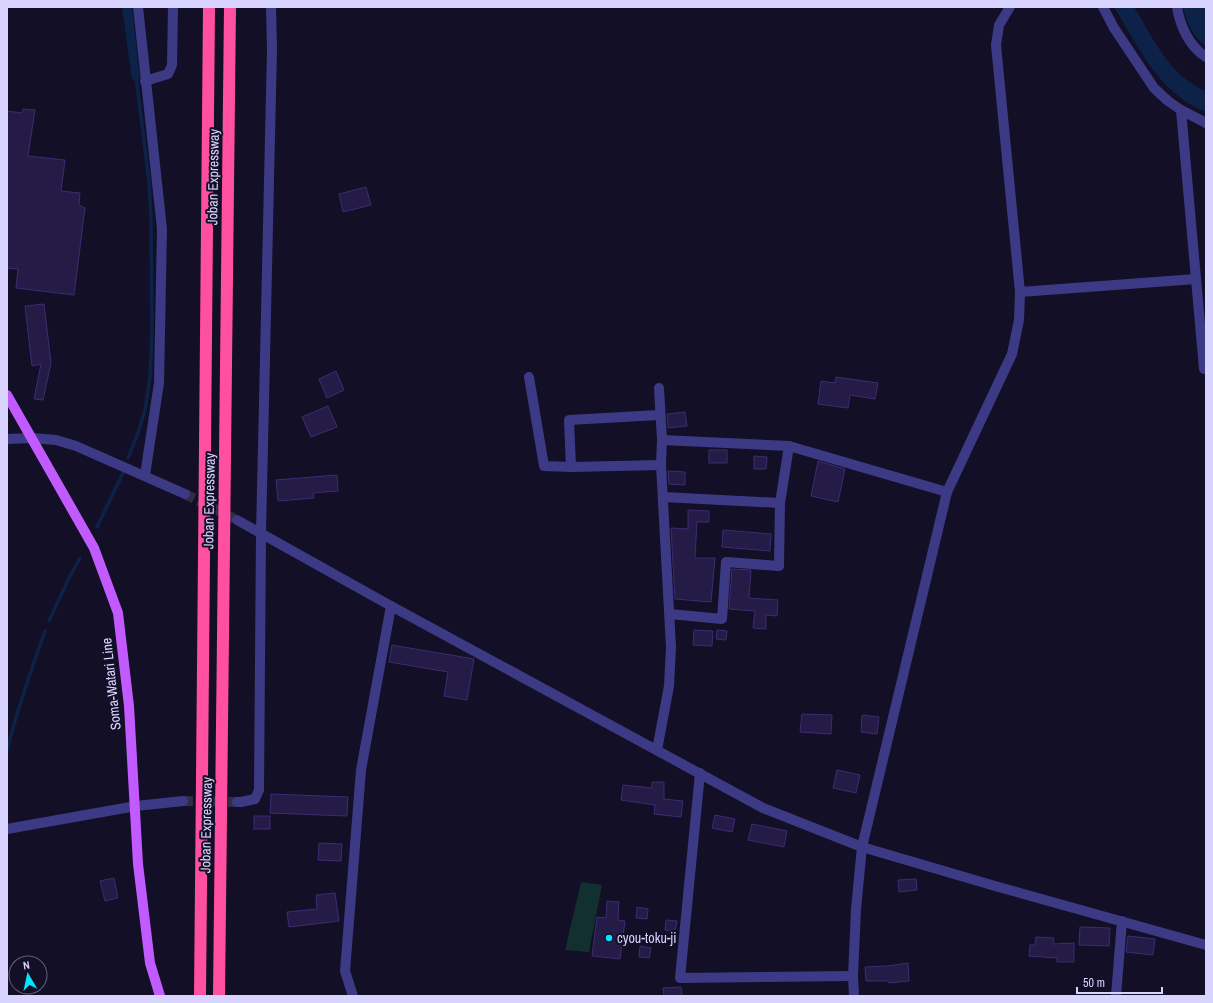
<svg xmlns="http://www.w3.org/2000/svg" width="1213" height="1003" font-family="'Archivo Narrow',sans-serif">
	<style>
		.green { fill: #12302f }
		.water { fill: #0c2248 }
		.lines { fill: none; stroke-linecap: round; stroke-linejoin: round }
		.stream { stroke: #0c2248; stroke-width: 3.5 }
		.building { fill: #241b47; stroke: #3b2d73 }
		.minor-tunnel { stroke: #312d47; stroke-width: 10; stroke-dasharray: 10 5; stroke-linecap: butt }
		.minor { stroke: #3d3a85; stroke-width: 10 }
		.major { stroke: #c25bff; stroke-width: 10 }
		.highway { stroke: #ff4fa3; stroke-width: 12 }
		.poi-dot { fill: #00e5ff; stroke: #130f26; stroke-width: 1.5 }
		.labels { text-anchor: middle; stroke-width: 4; stroke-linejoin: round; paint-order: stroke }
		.street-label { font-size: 14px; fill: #d9d4ff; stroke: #130f26 }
		.poi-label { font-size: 14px; fill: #d9d4ff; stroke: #130f26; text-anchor: start }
	</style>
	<rect width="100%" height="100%" fill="#130f26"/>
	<!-- green -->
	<polygon class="green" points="581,882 602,885 589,952 565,950"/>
	<!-- water -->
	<g class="water">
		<polygon points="122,7 132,7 140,79 132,80"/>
		<path d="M1114 7H1134C1154 39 1169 76 1206 91V112C1158 93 1139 47 1114 7Z"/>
		<path d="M1183 7H1206V47C1194 38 1186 22 1183 7Z"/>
	</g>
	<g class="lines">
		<!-- stream -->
		<g class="stream">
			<polyline points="128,458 138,433 145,410 150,378 152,334 151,216 149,181 136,76"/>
			<polyline points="97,527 123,473"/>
			<polyline points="49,621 69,578 80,558"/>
			<path d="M7 750C17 710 31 670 45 631"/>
		</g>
	</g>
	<!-- building -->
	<g class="building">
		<polygon points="23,109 35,110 28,156 65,160 61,191 80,193 79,205 85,208 74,295 16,288 18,269 7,268 7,111 22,113"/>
		<polygon points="366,187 371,205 343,212 339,194"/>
		<polygon points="44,304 51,363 43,400 34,399 41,364 32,366 25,306"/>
		<polygon points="336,371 344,390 327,398 319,379"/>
		<polygon points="836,377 878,383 875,399 850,395 848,408 818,404 821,381 835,383"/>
		<polygon points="328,406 337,427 311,437 302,417"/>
		<polygon points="685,412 687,426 668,428 667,414"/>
		<rect x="709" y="450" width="18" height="13"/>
		<polygon points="754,456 767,457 766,469 754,469"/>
		<polygon points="818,461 845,469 838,502 811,496"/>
		<polygon points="668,471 685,472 685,485 669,484"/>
		<polygon points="337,475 338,491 313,493 314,498 278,501 276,480"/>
		<polygon points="688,510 709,511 709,522 697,522 695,558 715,558 711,602 675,599 671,528 688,529"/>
		<polygon points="723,530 771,534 770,551 722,547"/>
		<polygon points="732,569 751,570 749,598 778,600 777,616 766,615 766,629 753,628 755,611 729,609"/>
		<polygon points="694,630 713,631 712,646 693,645"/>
		<polygon points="717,630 727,631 726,640 716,639"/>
		<polygon points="392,645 474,659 467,700 444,696 448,672 389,662"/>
		<polygon points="802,714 832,715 831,734 800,732"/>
		<polygon points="862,715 879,717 877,734 861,732"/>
		<polygon points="837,770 860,775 856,793 833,788"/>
		<polygon points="652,782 664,782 664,799 683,801 681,817 654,814 655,805 621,800 623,785 652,788"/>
		<polygon points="271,794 348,797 347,816 270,813"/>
		<polygon points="715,815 735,819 732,832 712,828"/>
		<rect x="254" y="816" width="16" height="13"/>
		<polygon points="752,824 787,831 784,847 748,840"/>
		<polygon points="319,843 342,844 341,861 318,860"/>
		<polygon points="114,878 118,898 105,901 100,881"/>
		<polygon points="916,879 917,890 899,892 898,880"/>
		<polygon points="335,893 339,921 289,927 287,912 317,909 316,895"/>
		<polygon points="607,901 619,902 618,920 625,921 620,959 592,956 597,917 606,918"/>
		<polygon points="637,907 648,909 647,919 636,918"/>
		<polygon points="666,920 677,921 675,931 665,930"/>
		<polygon points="1080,927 1110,928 1109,946 1079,945"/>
		<polygon points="1128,936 1155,939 1153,955 1126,952"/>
		<polygon points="1036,937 1054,938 1053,944 1074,943 1074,962 1057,962 1057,958 1029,956 1030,945 1035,945"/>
		<polygon points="640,946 651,948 649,958 639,957"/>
		<polygon points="908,963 909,981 889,983 888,981 866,981 865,967 887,966"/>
		<polygon points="681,987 682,996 664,996 663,988"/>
	</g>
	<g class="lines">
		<!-- minor-tunnel -->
		<g class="minor-tunnel">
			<polyline points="185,494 237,520"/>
			<polyline points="183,801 237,802"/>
		</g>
		<!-- minor -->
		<g class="minor">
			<polyline points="138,7 162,229 159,383 145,475"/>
			<polyline points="1103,7 1114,28 1154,88 1168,101 1181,110 1206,123"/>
			<path d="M1177 7C1180 26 1189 46 1206 57"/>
			<polyline points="145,81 168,74 172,65 173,7"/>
			<polyline points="1181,110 1204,369"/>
			<polyline points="1020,292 1196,279"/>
			<polyline points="529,377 544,466 571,467"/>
			<polyline points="659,415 569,420 571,467 661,465"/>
			<polyline points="7,439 32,438 56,440 76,446 185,494"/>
			<polyline points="662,440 789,446 947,492"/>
			<polyline points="663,497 780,503 789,446"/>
			<polyline points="237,520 391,606 763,808 862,847 995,886 1206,945"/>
			<polyline points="670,614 722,619 726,562 779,566 780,503"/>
			<polyline points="657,750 669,686 671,647 661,465 662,440 659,388"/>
			<polyline points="700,773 680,978 853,976"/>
			<polyline points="237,802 241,802 255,799 259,790 261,533 272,49 271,7"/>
			<polyline points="7,829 136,806 183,801"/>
			<polyline points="353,996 345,971 361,770 391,606"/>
			<polyline points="854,996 853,976 856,909 862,847 947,492 1012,354 1019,320 1020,292 996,45 999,25 1010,7"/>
			<polyline points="1116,996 1122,921"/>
		</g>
		<!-- major -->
		<polyline class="major" points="7,395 94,548 118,613 129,706 138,864 150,963 160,996"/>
		<!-- highway -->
		<g class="highway">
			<polyline points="200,996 209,7"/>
			<polyline points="219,996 230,7"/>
		</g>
	</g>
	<!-- markers -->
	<circle class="poi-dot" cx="609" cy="938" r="4"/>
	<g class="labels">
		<!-- street labels -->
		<g class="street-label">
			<text transform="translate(213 177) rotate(-89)" y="5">Joban Expressway</text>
			<text transform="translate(209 501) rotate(-89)" y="5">Joban Expressway</text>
			<text transform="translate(111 684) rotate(-96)" y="5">Soma-Watari Line</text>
			<text transform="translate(206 825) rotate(-89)" y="5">Joban Expressway</text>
		</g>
		<!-- poi labels -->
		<g class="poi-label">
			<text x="617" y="943">cyou-toku-ji</text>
		</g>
	</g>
	<!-- border -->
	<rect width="1213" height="1003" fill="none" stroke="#d9d4ff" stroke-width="16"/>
	<!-- north arrow -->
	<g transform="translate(28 975) rotate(351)"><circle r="19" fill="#130f26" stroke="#625e7d"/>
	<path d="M0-3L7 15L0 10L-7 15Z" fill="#00e5ff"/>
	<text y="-6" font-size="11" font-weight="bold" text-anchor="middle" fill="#d9d4ff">N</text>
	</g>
	<!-- scale -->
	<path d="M1077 987v6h85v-6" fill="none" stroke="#d9d4ff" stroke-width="2"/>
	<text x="1083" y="987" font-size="12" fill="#d9d4ff" stroke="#130f26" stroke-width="3" paint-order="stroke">50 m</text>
</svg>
